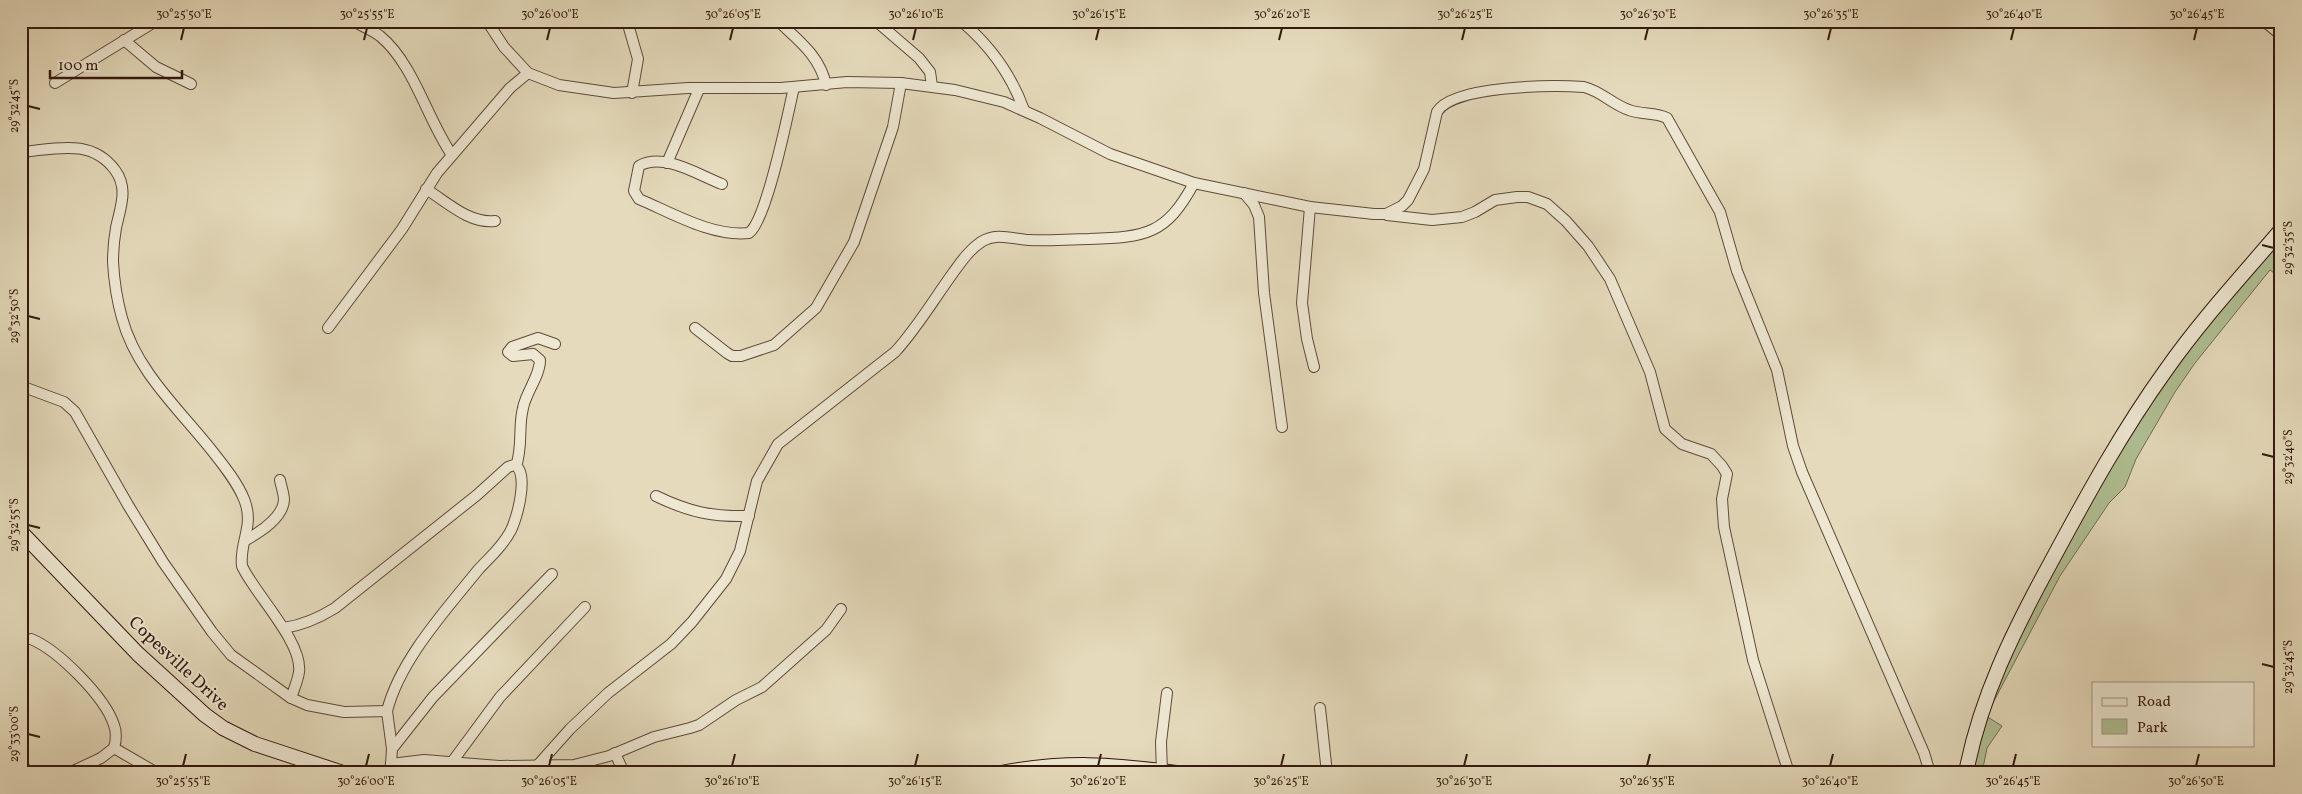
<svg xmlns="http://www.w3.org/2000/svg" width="2302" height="794" font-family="Vollkorn,serif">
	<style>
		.green { fill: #b0c194; stroke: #726d51 }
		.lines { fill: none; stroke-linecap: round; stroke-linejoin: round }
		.street-casing { stroke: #604a3a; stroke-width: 12 }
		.secondary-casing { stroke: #34190e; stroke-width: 16 }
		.street { stroke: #eee8d3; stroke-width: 10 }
		.secondary { stroke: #eee8d3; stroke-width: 14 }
		.ticks { fill: none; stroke: #34190e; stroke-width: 2 }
		.labels { text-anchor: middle; stroke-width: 4; stroke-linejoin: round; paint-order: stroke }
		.street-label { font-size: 18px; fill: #34190e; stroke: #eee8d3 }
		.neatline { fill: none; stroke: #34190e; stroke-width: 2 }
		.ticks-label { font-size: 12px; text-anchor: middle; fill: #34190e }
	</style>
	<rect width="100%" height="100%" fill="#e5dbbc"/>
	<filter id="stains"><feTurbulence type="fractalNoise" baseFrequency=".004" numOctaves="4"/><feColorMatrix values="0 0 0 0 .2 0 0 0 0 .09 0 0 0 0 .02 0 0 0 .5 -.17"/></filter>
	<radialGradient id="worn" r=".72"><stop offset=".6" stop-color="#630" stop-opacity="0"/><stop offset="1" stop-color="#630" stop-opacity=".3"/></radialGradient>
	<!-- green -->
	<polygon class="green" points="2281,230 2281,278 2270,270 2195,363 2175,392 2136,459 2125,487 2109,503 2060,576 1986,716 2002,726 1987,748 1982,773 1966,773 1995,675 2117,445"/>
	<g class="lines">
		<!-- street casing -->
		<g class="street-casing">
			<g id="street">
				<path d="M353 21C362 26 372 30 380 36 414 64 427 119 452 155"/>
				<path d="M487 21 504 47 528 73 559 85 614 93 688 88H781L847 82 901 83 955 90 1004 102 1040 118 1110 154 1194 183 1310 207 1374 214H1386L1402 206 1408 200 1424 169 1437 112C1452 85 1555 85 1584 87 1601 91 1613 105 1629 110 1642 115 1655 112 1667 118L1720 212 1737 271 1777 370 1793 446 1802 472 1924 753 1930 773"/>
				<polyline points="627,21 638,59 632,93"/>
				<path d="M778 21C798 40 820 56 826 85"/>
				<polyline points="876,21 919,58 930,72 932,86"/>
				<path d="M961 21C991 46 1011 74 1024 110"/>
				<polyline points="2264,21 2281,35"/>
				<polyline points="124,40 156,67 191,84"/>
				<polyline points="55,83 156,21"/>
				<path d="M21 152C56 149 91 138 115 170 129 189 120 208 116 228 114 239 113 251 113 262 114 280 117 300 122 318 136 371 180 410 213 452 224 466 237 482 244 499 255 526 239 542 242 566 254 593 303 642 299 672 298 680 294 689 291 698"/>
				<polyline points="667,163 699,89"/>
				<path d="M722 184C698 175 664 152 639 166L634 191 639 199C672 213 712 237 749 233 767 220 788 113 794 87"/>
				<path d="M426 189C447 202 469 224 495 221"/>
				<polyline points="1244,193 1254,205 1259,217 1264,293 1282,427"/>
				<polyline points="1310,207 1302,303 1307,339 1314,367"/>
				<polyline points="1387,215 1432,220 1462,217 1475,212 1495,200 1517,197 1528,197 1547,204 1566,221 1588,246 1610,279 1650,372 1665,429 1682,444 1711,454 1722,466 1727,474 1722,499 1724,527 1753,660 1789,773"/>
				<polyline points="328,328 402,229 437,173 510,88 528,73"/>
				<polyline points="695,328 727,353 732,356 741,356 774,345 816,308 854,242 893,127 901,83"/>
				<polyline points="21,386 64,402 75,412 128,505 163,562 212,632 231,655 291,698 307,705 344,712 387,711 392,749 391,764"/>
				<path d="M516 466C523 447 518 427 523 408 526 392 540 376 540 360L533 354 513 356 508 352 512 347 538 338 555 344"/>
				<path d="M656 496C689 512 712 517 749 516"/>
				<path d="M246 540C260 532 283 518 284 500 284 494 281 486 280 480"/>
				<path d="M284 628C303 625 319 618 335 608L477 495 508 467 514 465C530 471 517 520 510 532 502 547 489 558 478 570 445 611 400 660 387 711"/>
				<path d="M31 639C58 650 105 697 114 725 117 733 116 741 114 748L101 758 69 773"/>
				<polyline points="1320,708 1327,773"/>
				<polyline points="114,748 157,773"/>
				<polyline points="392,749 433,697 552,574"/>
				<polyline points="615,753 624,773"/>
				<polyline points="21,761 27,773"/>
				<polyline points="452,762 500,697 585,607"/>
				<path d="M537 766 570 729 608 693 671 644 692 622 726 579 740 551 757 481 778 444 895 352C917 328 934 299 953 273 961 262 969 250 981 242 997 232 1012 239 1029 240 1049 241 1069 239 1089 239 1146 237 1166 235 1194 183"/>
				<polyline points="389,773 391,764 424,760 499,766 574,765 609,756 654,737 690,728 699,725 736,700 762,687 826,630 841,609"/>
				<polyline points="1162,773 1161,742 1167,693"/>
			</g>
		</g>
		<!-- secondary casing -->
		<g class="secondary-casing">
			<g id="secondary">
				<polyline points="21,532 138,654 205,715 223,728 255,744 343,773"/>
				<path d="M1001 773C1065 761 1112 764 1176 773"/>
				<path d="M1966 773C1980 698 2014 630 2050 564 2086 497 2122 431 2166 370 2201 320 2242 276 2281 230"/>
			</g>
		</g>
		<!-- street -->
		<use href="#street" class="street"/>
		<!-- secondary -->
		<use href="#secondary" class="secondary"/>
	</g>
	<!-- ticks -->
	<path class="ticks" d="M181 40 184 28M364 40 367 28M547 40 550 28M730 40 733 28M913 40 916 28M1096 40 1099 28M1279 40 1282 28M1462 40 1465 28M1645 40 1648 28M1828 40 1831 28M2011 40 2014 28M2194 40 2197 28M28 106 40 109M2262 245 2274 248M28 316 40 319M2262 454 2274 457M28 525 40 528M2262 664 2274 667M28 734 40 737M183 766 186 754M366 766 369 754M549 766 552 754M732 766 735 754M915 766 918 754M1098 766 1101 754M1281 766 1284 754M1464 766 1467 754M1647 766 1650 754M1830 766 1833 754M2013 766 2016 754M2196 766 2199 754"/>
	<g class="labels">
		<!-- street labels -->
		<g class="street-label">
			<text transform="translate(179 663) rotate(43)" y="6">Copesville Drive</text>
		</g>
	</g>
	<!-- margin -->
	<rect width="2302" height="794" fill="none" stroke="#e5dbbc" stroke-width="55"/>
	<!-- legend -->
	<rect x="2092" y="682" width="162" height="65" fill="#eee8d3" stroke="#a49584"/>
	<rect x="2102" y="698" width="25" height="8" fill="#eee8d3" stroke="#a49584"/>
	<text x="2137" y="706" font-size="15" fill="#34190e">Road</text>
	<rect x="2102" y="719" width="25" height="15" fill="#b0c194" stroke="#a49584"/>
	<text x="2137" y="732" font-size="15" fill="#34190e">Park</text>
	<!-- scale -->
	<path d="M50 70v8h132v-8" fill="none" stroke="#34190e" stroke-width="2.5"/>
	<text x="58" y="70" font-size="15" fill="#34190e" stroke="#eee8d3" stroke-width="4" paint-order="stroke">100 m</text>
	<rect x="28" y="28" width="2246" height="738" class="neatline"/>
	<g class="ticks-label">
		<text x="184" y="18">30°25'50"E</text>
		<text x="367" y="18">30°25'55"E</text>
		<text x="550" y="18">30°26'00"E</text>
		<text x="733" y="18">30°26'05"E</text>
		<text x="916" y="18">30°26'10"E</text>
		<text x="1099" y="18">30°26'15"E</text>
		<text x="1282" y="18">30°26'20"E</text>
		<text x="1465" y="18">30°26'25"E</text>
		<text x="1648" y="18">30°26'30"E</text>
		<text x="1831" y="18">30°26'35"E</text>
		<text x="2014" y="18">30°26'40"E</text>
		<text x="2197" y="18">30°26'45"E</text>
		<text transform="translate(14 106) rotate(-90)" y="4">29°32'45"S</text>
		<text transform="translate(2288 248) rotate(-90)" y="4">29°32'35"S</text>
		<text transform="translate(14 316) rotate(-90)" y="4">29°32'50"S</text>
		<text transform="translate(2288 457) rotate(-90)" y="4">29°32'40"S</text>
		<text transform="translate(14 525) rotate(-90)" y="4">29°32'55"S</text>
		<text transform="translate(2288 667) rotate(-90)" y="4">29°32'45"S</text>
		<text transform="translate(14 734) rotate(-90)" y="4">29°33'00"S</text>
		<text x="183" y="785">30°25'55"E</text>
		<text x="366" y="785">30°26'00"E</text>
		<text x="549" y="785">30°26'05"E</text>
		<text x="732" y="785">30°26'10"E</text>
		<text x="915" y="785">30°26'15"E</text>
		<text x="1098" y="785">30°26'20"E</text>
		<text x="1281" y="785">30°26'25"E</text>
		<text x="1464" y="785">30°26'30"E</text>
		<text x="1647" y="785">30°26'35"E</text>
		<text x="1830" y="785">30°26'40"E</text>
		<text x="2013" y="785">30°26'45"E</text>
		<text x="2196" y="785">30°26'50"E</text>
	</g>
	<rect width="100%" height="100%" filter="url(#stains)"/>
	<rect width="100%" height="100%" fill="url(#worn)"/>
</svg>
